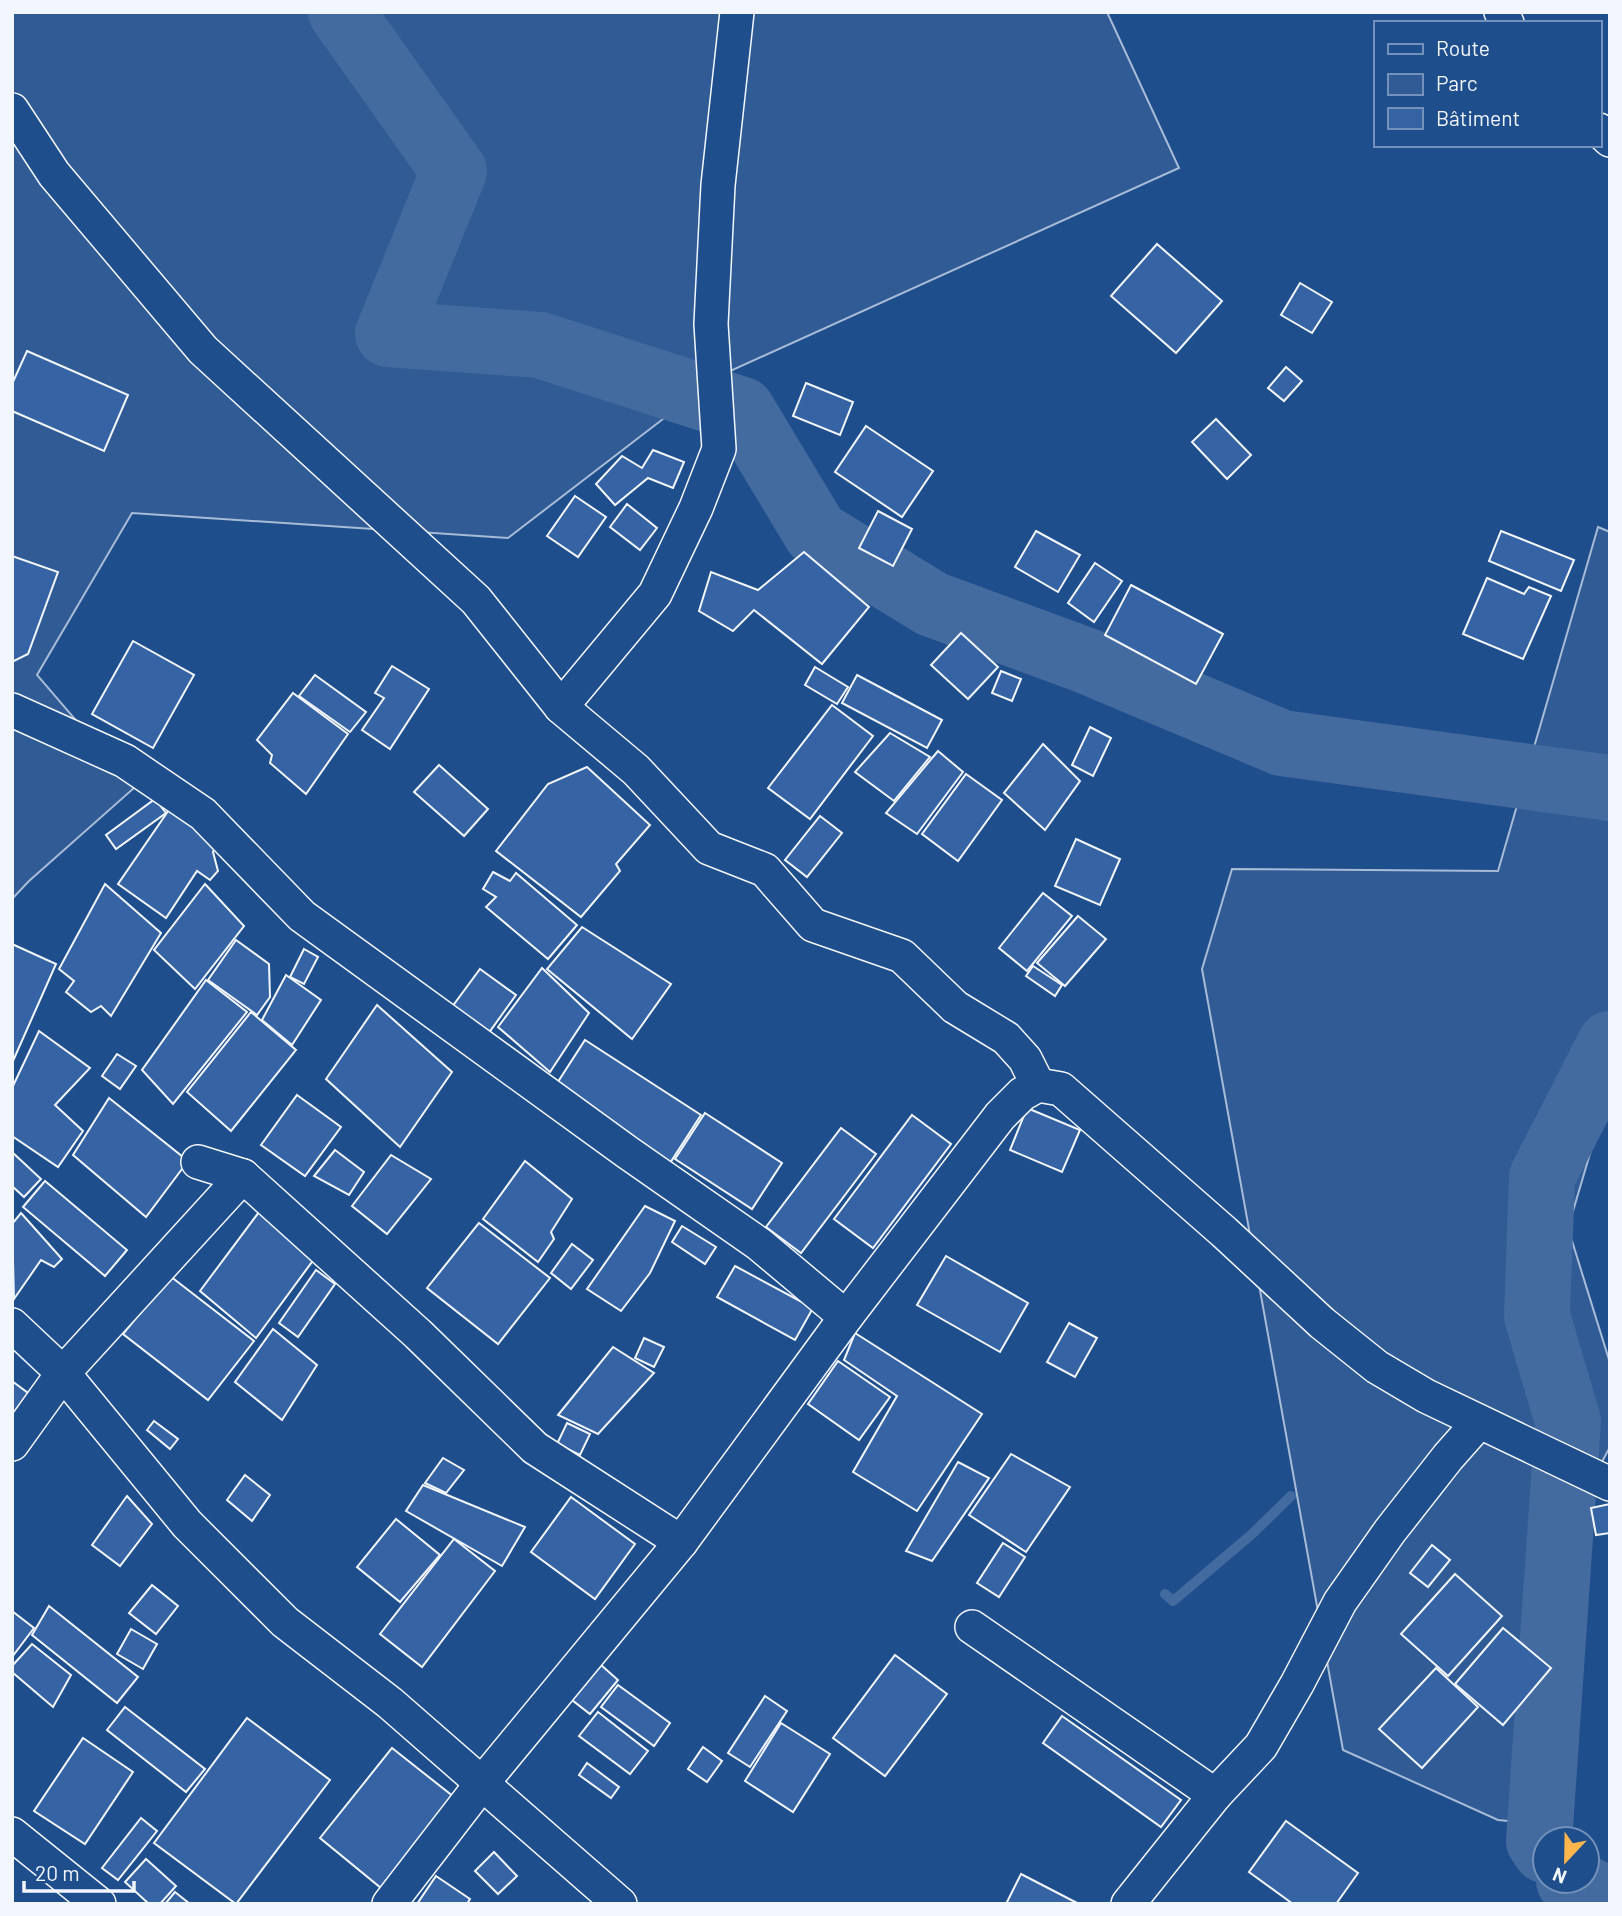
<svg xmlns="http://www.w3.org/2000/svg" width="1622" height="1916" font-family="Barlow,sans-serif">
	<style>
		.green { fill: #305b95; stroke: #a8bbd7; stroke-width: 2 }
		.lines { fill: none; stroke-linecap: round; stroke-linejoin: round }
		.stream { stroke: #446ba0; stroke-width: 10 }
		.river { stroke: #446ba0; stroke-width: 66 }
		.building { fill: #3563a3; stroke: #f2f6ff; stroke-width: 2 }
		.minor-casing { stroke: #f2f6ff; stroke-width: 36 }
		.minor { stroke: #1f4e8c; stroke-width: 33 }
	</style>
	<rect width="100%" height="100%" fill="#1f4e8c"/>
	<!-- green -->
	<g class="green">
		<polygon points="12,12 1107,12 1179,168 719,376 508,538 132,513 37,675 134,788 29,881 12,899"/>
		<polygon points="1598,527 1610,532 1610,1086 1568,1228 1610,1363 1610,1447 1566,1528 1574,1638 1559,1826 1498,1820 1343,1750 1202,969 1232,869 1498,871"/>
	</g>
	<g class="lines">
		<!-- stream -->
		<polyline class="stream" points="1165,1594 1173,1601 1251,1535 1291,1496"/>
		<!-- river -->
		<g class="river">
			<polyline points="341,12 454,171 388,334 540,345 742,410 816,533 932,604 1087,661 1282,743 1610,788"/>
			<polyline points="1545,1850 1539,1841 1568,1421 1537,1316 1542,1177 1610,1044"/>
			<polyline points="1569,1881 1610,1900"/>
		</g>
	</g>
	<!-- building -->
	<g class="building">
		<polygon points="1157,244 1222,301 1176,353 1111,296"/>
		<polygon points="1300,283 1332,302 1312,333 1281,315"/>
		<polygon points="27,351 128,395 104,451 12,411 12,384"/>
		<polygon points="1286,367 1302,381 1284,401 1268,388"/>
		<polygon points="806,383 853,402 840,435 793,416"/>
		<polygon points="1216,419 1251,455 1227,479 1192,442"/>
		<polygon points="866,426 933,471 902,517 835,472"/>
		<polygon points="653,450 684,462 673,488 648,478 615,505 596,484 622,456 642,468"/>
		<polygon points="575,496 606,517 578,557 547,536"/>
		<polygon points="627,504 657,528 640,550 610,527"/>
		<polygon points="878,511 912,529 893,566 859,548"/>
		<polygon points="1036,531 1080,555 1058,592 1015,567"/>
		<polygon points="1501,531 1574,560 1561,591 1489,561"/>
		<polygon points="804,552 869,607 822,664 754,610 733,631 699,611 711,572 758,590"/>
		<polygon points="12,556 58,572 28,654 12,662"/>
		<polygon points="1095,563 1122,581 1094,622 1068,603"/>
		<polygon points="1487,578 1524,594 1529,587 1551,596 1523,659 1463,634"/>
		<polygon points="1131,585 1223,634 1196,684 1105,635"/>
		<polygon points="961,633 998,667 968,699 931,665"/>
		<polygon points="133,641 194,675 153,748 92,714"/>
		<polygon points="392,666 429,689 390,749 362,730 384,698 375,693"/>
		<polygon points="815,667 848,687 837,704 805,685"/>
		<polygon points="1001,671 1021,679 1012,701 992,693"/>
		<polygon points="315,675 366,712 350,732 299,696"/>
		<polygon points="857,675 942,720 927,748 842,703"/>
		<polygon points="293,693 348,734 306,794 270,763 272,755 257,740"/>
		<polygon points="832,705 873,736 810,819 768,788"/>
		<polygon points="1090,727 1111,738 1093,776 1072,765"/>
		<polygon points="890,733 930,757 894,801 855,772"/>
		<polygon points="1043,744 1080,781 1045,830 1004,793"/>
		<polygon points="938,751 963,772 917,834 886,813"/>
		<polygon points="439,765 488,809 464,836 414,792"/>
		<polygon points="587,767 650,825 616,864 620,871 581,917 496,851 548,784"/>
		<polygon points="966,774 1002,800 958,861 922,834"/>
		<polygon points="155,799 166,813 116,849 106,835"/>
		<polygon points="173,804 219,836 213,852 218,871 210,880 197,871 166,918 118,884"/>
		<polygon points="820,816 842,833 807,877 785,860"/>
		<polygon points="1076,839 1120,859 1100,905 1055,886"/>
		<polygon points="493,872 510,881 516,873 577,925 548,959 486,907 496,897 483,889"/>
		<polygon points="105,884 161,933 111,1016 101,1006 91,1012 66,992 74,981 59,969"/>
		<polygon points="205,884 244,926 195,989 154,950"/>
		<polygon points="1043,893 1072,916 1027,971 999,948"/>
		<polygon points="1078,916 1106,939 1065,986 1037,963"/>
		<polygon points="582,927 671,984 632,1039 547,969"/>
		<polygon points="236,940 269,964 270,997 257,1015 208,980"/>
		<polygon points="12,944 56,964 13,1061 12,1061"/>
		<polygon points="304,949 318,957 304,984 290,977"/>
		<polygon points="1033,966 1062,985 1055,996 1026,976"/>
		<polygon points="542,968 589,1013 550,1072 498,1027"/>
		<polygon points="480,969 516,995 488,1034 452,1007"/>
		<polygon points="286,975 321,1000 292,1045 262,1020"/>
		<polygon points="206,980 247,1012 173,1104 142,1070"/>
		<polygon points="377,1005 452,1072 400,1147 326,1079"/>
		<polygon points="251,1012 296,1050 231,1131 187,1092"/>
		<polygon points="39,1031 90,1068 55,1105 83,1131 58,1167 12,1136 12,1088"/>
		<polygon points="585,1040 701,1115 670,1163 554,1088"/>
		<polygon points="117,1054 136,1066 120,1089 102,1076"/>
		<polygon points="297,1095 341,1127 305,1176 261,1145"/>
		<polygon points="109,1098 188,1161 146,1217 73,1155"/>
		<polygon points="1027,1108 1080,1130 1062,1172 1010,1150"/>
		<polygon points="705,1113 782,1163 752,1209 675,1159"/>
		<polygon points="912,1115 951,1144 873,1248 834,1219"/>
		<polygon points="841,1128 876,1154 801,1253 766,1227"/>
		<polygon points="335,1150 364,1172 349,1195 314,1176"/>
		<polygon points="12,1152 41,1179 24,1197 12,1186"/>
		<polygon points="391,1155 431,1179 387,1234 352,1206"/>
		<polygon points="525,1161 572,1199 551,1232 554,1239 538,1262 483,1219"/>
		<polygon points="45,1181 127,1250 105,1276 23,1207"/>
		<polygon points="645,1206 675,1221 650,1273 621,1311 587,1289"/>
		<polygon points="262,1208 320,1251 256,1338 200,1291"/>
		<polygon points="21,1213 62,1259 54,1267 41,1260 14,1299 12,1224"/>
		<polygon points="479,1223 550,1278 498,1344 427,1288"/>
		<polygon points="682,1226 716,1247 705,1264 672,1242"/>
		<polygon points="572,1244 593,1260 571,1289 551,1273"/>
		<polygon points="946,1256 1028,1303 1000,1352 917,1305"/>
		<polygon points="735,1266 813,1308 795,1340 717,1297"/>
		<polygon points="316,1270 335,1284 298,1337 279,1323"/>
		<polygon points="170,1276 254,1341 208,1400 123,1334"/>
		<polygon points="1069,1323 1097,1338 1075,1377 1047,1362"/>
		<polygon points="273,1329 317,1365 282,1420 235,1382"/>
		<polygon points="855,1333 982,1414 917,1511 853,1472 897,1396 844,1360"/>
		<polygon points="644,1338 664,1347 654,1367 635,1358"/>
		<polygon points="613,1347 654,1373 598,1434 558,1415"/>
		<polygon points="838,1361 890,1397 859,1440 808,1404"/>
		<polygon points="12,1381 32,1396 12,1421"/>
		<polygon points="154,1421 178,1439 170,1449 147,1430"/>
		<polygon points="567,1423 590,1434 580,1455 557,1444"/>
		<polygon points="1011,1454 1070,1487 1026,1552 969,1515"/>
		<polygon points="443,1458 464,1470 446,1493 425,1483"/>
		<polygon points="958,1462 989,1478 932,1561 906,1551"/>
		<polygon points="245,1475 270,1495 252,1521 227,1500"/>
		<polygon points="423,1485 525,1527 502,1566 406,1511"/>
		<polygon points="127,1496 152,1524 120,1566 92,1545"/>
		<polygon points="571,1497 635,1544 595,1599 531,1552"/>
		<polygon points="1610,1504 1610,1533 1596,1535 1591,1508"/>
		<polygon points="396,1519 440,1555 400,1602 357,1567"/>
		<polygon points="454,1539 495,1571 422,1667 380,1634"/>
		<polygon points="1003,1543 1025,1557 999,1597 977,1583"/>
		<polygon points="1432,1545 1450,1560 1428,1587 1410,1573"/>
		<polygon points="1455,1574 1502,1616 1448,1676 1401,1634"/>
		<polygon points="152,1585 178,1606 156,1634 129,1613"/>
		<polygon points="49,1606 138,1677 117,1703 32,1635"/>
		<polygon points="12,1611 34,1628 12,1657"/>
		<polygon points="1503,1628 1551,1668 1503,1725 1455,1684"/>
		<polygon points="131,1629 157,1644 143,1669 117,1654"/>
		<polygon points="32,1644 71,1675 53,1707 12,1672 12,1666"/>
		<polygon points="895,1655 947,1694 885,1776 833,1738"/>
		<polygon points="601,1665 618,1680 590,1714 572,1700"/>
		<polygon points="1436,1668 1478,1707 1422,1768 1379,1729"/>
		<polygon points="618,1685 670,1723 654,1746 601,1707"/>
		<polygon points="765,1696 787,1711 750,1767 728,1753"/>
		<polygon points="125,1707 205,1769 186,1792 107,1730"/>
		<polygon points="598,1712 648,1751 630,1774 579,1736"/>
		<polygon points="1062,1716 1181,1800 1161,1827 1043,1743"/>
		<polygon points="247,1718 330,1780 236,1904 154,1843"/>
		<polygon points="781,1723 830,1754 793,1812 745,1781"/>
		<polygon points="83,1738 133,1772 85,1844 34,1811"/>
		<polygon points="703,1747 722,1761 707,1782 688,1769"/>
		<polygon points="392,1748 454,1797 381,1888 320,1838"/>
		<polygon points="587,1763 619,1787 611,1798 579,1775"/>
		<polygon points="141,1818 157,1831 118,1880 102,1868"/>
		<polygon points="1286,1821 1358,1873 1336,1904 1293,1904 1249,1872"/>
		<polygon points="494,1852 517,1876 498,1894 475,1871"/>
		<polygon points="146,1859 176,1886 160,1904 149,1904 125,1882"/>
		<polygon points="1021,1874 1079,1904 1006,1904"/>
		<polygon points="436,1876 470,1899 467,1904 417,1904"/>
		<polygon points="175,1892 190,1904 165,1904"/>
	</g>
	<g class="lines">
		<!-- minor casing -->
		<g class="minor-casing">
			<g id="minor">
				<polyline points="1501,12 1507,23"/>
				<polyline points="12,110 54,174 203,350 476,600 561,707 636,770 709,848 765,870 813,925 902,956 955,1007 1006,1038 1025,1059 1038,1085 1061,1089 1224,1232 1322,1323 1377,1367 1426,1396 1610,1484"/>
				<polyline points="1599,130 1610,140"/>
				<polyline points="561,707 655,594 696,508 719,449 711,324 718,185 737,12"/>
				<polyline points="12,710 125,761 203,814 302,916 627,1152 759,1244 846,1317"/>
				<polyline points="198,1162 243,1176 418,1334 535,1448 681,1542"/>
				<polyline points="12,1325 63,1373 187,1524 285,1622 390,1703 620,1904"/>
				<polyline points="12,1444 63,1373 243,1176"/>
				<polyline points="972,1627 1215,1795"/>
				<polyline points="12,1834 99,1904"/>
				<polyline points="389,1904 483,1782 681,1542 846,1317 1000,1116 1022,1094 1038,1085"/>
				<polyline points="1128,1904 1215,1795 1261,1746 1297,1684 1340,1602 1390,1531 1448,1457 1479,1422"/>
			</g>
		</g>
		<!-- minor -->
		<use href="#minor" class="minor"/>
	</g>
	<!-- border -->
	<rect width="1622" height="1916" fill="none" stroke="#f2f6ff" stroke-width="28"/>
	<!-- legend -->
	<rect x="1374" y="21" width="228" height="126" fill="#1f4e8c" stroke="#7391ba" stroke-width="2"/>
	<rect x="1388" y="44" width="35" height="10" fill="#1f4e8c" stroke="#7391ba" stroke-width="2"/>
	<text x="1436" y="56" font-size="21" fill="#f2f6ff">Route</text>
	<rect x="1388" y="74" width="35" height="21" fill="#305b95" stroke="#7391ba" stroke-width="2"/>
	<text x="1436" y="91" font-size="21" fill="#f2f6ff">Parc</text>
	<rect x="1388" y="108" width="35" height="21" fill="#3563a3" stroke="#7391ba" stroke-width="2"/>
	<text x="1436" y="126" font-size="21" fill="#f2f6ff">Bâtiment</text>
	<!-- north arrow -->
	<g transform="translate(1566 1860) rotate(202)"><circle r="33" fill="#1f4e8c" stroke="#7391ba" stroke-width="2"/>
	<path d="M0-5L12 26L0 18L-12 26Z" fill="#ffb74d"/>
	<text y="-10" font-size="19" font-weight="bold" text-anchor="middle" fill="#f2f6ff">N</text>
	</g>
	<!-- scale -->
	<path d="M24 1881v10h110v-10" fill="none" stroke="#f2f6ff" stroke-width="3.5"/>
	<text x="35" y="1881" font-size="21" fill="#f2f6ff" stroke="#1f4e8c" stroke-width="5" paint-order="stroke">20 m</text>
</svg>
